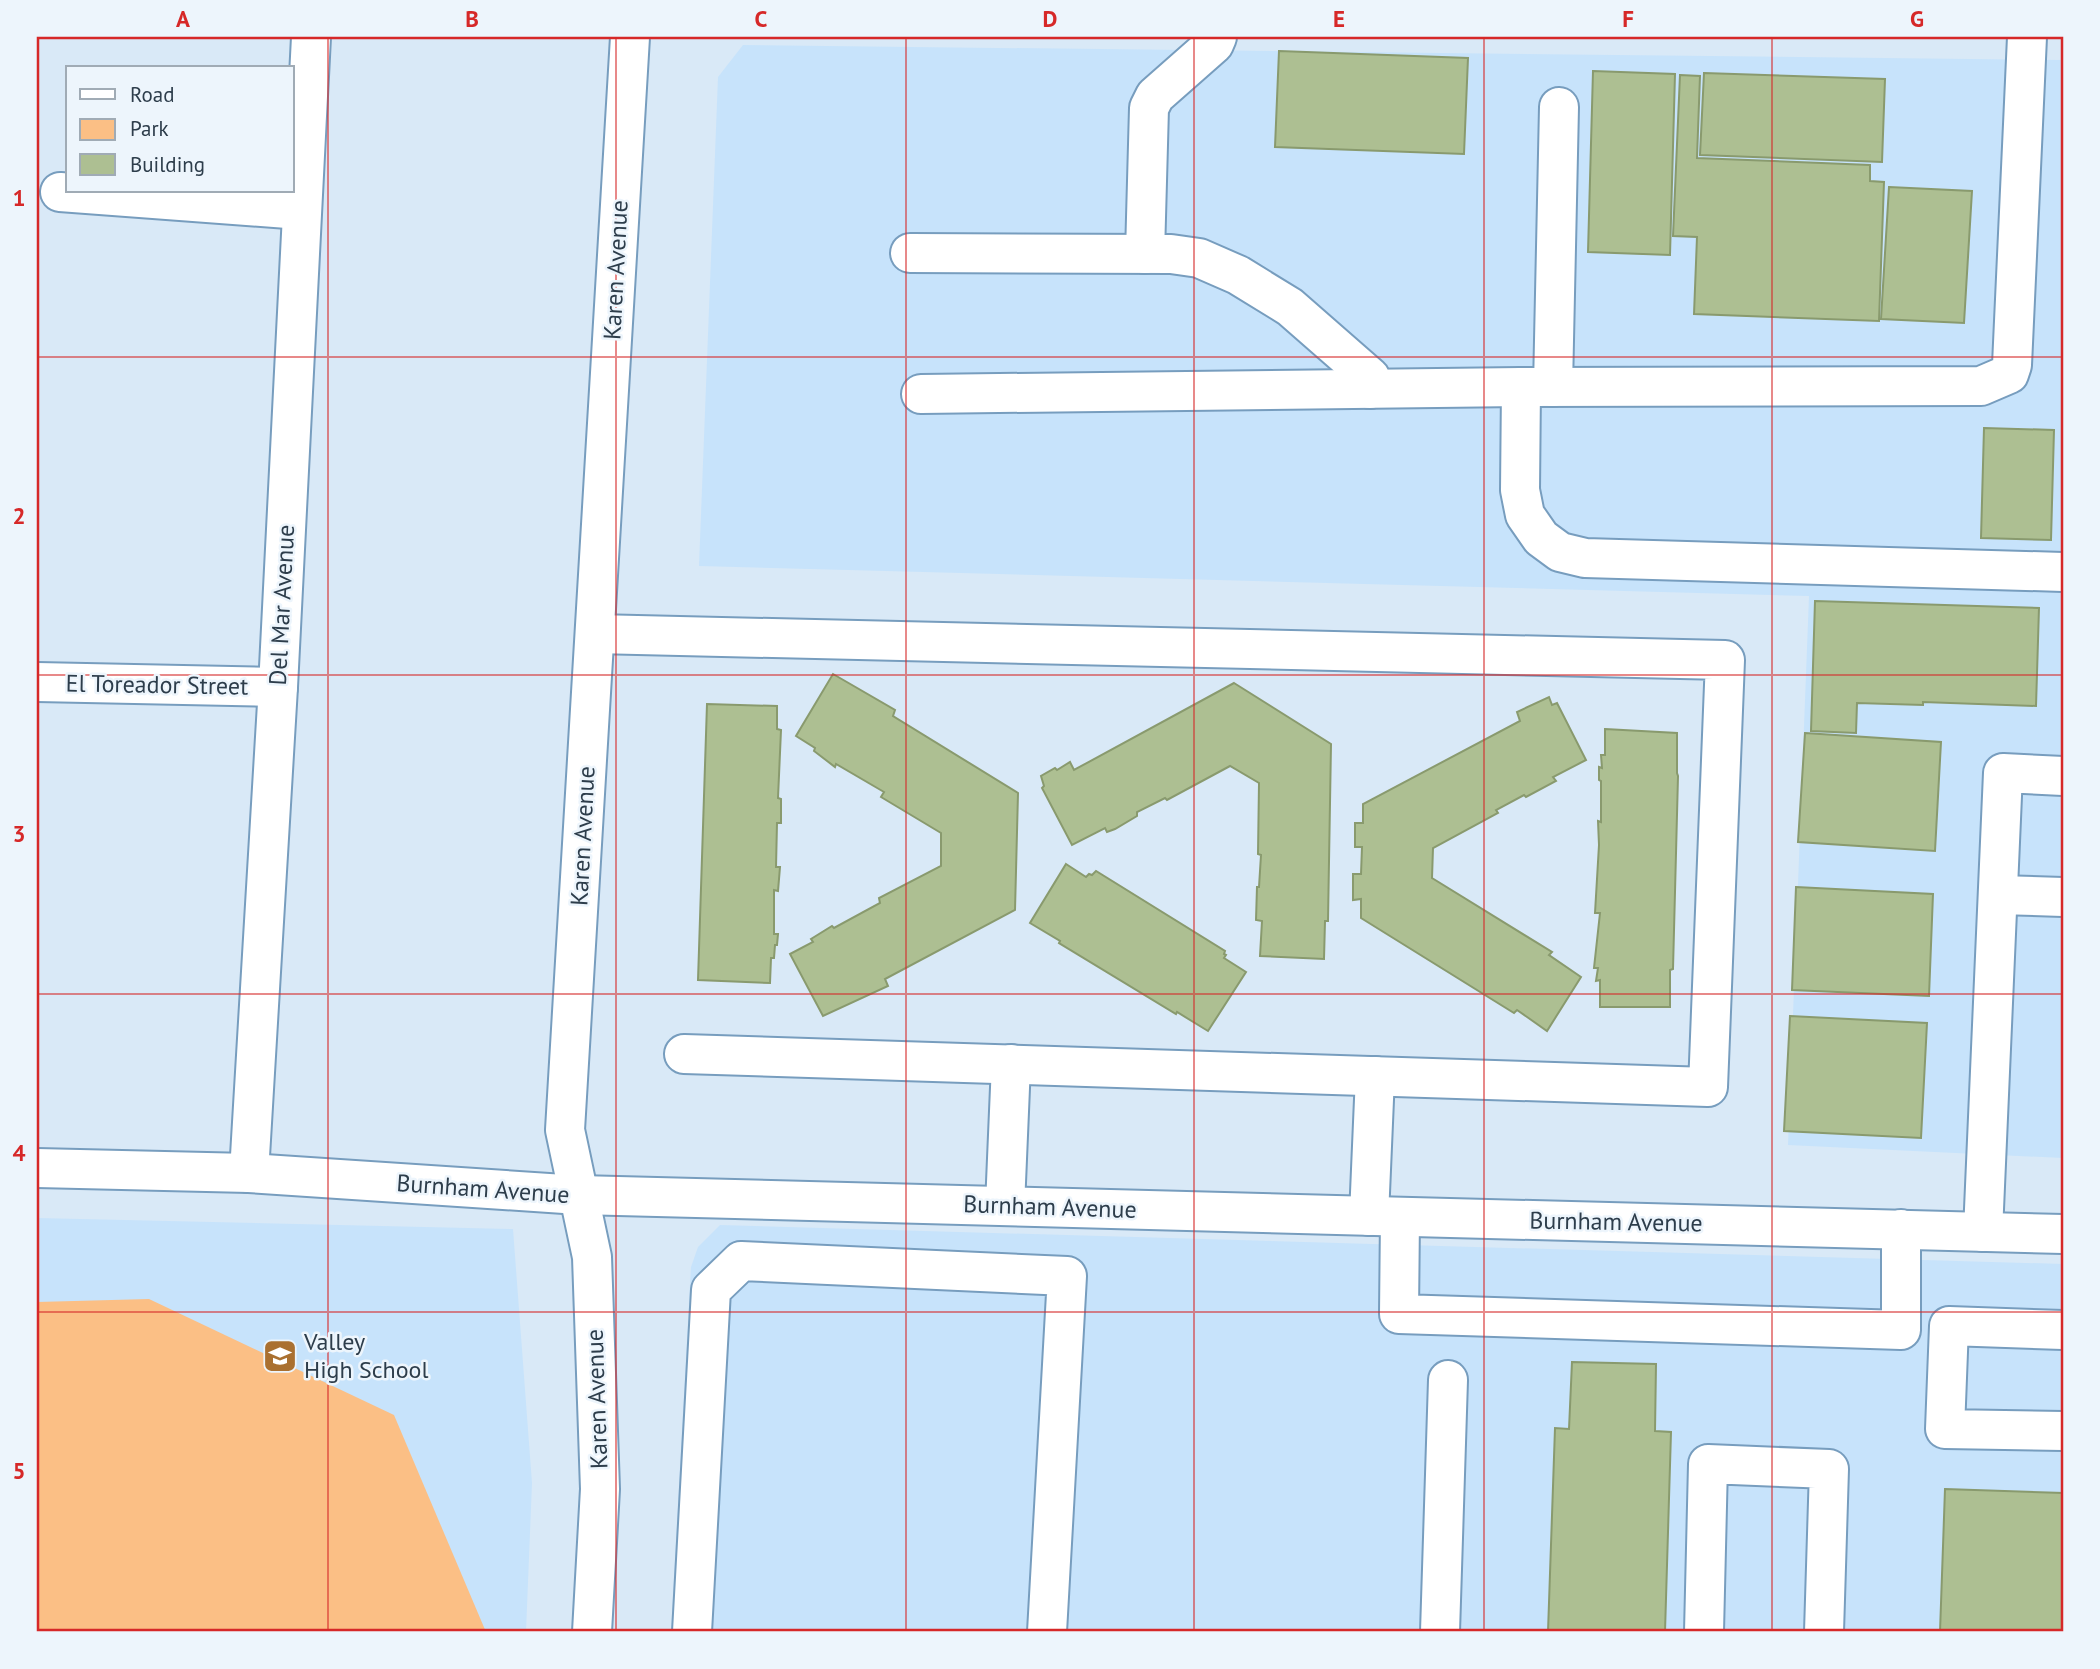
<svg xmlns="http://www.w3.org/2000/svg" width="2100" height="1669" font-family="'PT Sans',sans-serif">
	<style>
		.built { fill: #c7e3fb }
		.green { fill: #fbbf85 }
		.building { fill: #adbf92; stroke: #899a6e; stroke-width: 2 }
		.lines { fill: none; stroke-linecap: round; stroke-linejoin: round }
		.minor-casing { stroke: #779dbe; stroke-width: 42 }
		.minor { stroke: #fff; stroke-width: 38 }
		.grid { fill: none; stroke: #d62828; stroke-width: 2; stroke-opacity: 0.55 }
		.labels { text-anchor: middle; stroke-width: 5; stroke-linejoin: round; paint-order: stroke }
		.street-label { font-size: 24px; fill: #2d3d4b; stroke: #edf5fc }
		.poi-label { font-size: 24px; fill: #2d3d4b; stroke: #edf5fc; text-anchor: start }
		.neatline { fill: none; stroke: #d62828; stroke-width: 2.5 }
		.grid-label { font-size: 23px; text-anchor: middle; font-weight: bold; fill: #d62828 }
	</style>
	<rect width="100%" height="100%" fill="#d9e9f7"/>
	<!-- built -->
	<g class="built">
		<polygon points="743,45 2063,60 2063,1158 1788,1145 1809,596 699,566 718,77"/>
		<polygon points="37,1218 513,1229 532,1483 526,1632 37,1632"/>
		<polygon points="720,1225 2063,1264 2063,1632 671,1632 691,1267 698,1247"/>
	</g>
	<!-- green -->
	<polygon class="green" points="149,1299 394,1415 486,1632 37,1632 37,1302"/>
	<!-- building -->
	<g class="building">
		<polygon points="1279,51 1468,58 1464,154 1275,147"/>
		<polygon points="1593,71 1675,74 1670,255 1588,252"/>
		<polygon points="1704,73 1885,79 1882,162 1700,155"/>
		<polygon points="1680,75 1700,76 1697,158 1870,165 1870,181 1884,182 1879,321 1694,314 1697,237 1673,236"/>
		<polygon points="1889,187 1972,191 1964,323 1881,319"/>
		<polygon points="1984,428 2054,430 2051,540 1981,538"/>
		<polygon points="1815,601 2039,608 2036,706 1923,702 1923,705 1857,703 1856,733 1811,731"/>
		<polygon points="833,674 895,710 893,716 1018,793 1015,910 885,979 888,986 823,1016 790,954 813,942 811,939 832,926 834,928 880,903 879,898 941,866 941,833 881,797 884,792 836,764 835,767 814,751 815,748 796,736"/>
		<polygon points="1234,683 1331,744 1328,921 1325,921 1324,959 1260,956 1262,921 1256,920 1257,887 1259,887 1261,855 1258,854 1259,783 1230,766 1167,800 1165,798 1137,812 1137,816 1115,829 1107,832 1105,828 1072,845 1042,788 1044,786 1041,776 1055,768 1057,770 1070,762 1074,770"/>
		<polygon points="1549,697 1552,705 1557,703 1586,760 1553,777 1556,781 1526,797 1524,795 1496,810 1498,813 1433,848 1432,878 1552,952 1549,955 1581,977 1547,1031 1517,1010 1514,1013 1361,918 1361,899 1353,900 1353,874 1361,874 1362,847 1355,847 1355,823 1363,823 1363,804 1520,721 1517,712"/>
		<polygon points="707,704 777,706 777,729 781,730 778,798 781,799 781,823 777,823 776,867 780,867 778,891 774,890 774,934 778,934 777,945 775,945 774,958 771,958 770,983 698,980"/>
		<polygon points="1605,729 1677,733 1677,773 1678,776 1673,969 1670,970 1670,1007 1600,1007 1600,980 1596,981 1598,968 1594,968 1600,913 1595,913 1599,845 1598,821 1601,822 1601,781 1599,780 1599,767 1602,768 1601,755 1605,755"/>
		<polygon points="1805,733 1941,742 1935,851 1798,842"/>
		<polygon points="1066,864 1086,877 1089,874 1092,875 1096,871 1225,951 1224,954 1226,955 1224,958 1246,972 1208,1031 1177,1012 1176,1014 1059,943 1060,941 1030,923"/>
		<polygon points="1796,887 1933,894 1929,996 1792,990"/>
		<polygon points="1790,1016 1927,1023 1921,1138 1784,1131"/>
		<polygon points="1572,1362 1656,1364 1655,1431 1671,1432 1665,1632 1548,1632 1555,1428 1569,1429"/>
		<polygon points="1945,1489 2063,1493 2063,1632 1940,1632"/>
	</g>
	<g class="lines">
		<!-- minor casing -->
		<g class="minor-casing">
			<g id="minor">
				<polyline points="60,192 301,210"/>
				<polyline points="910,253 1171,254 1199,258 1238,275 1290,307 1370,377 1370,389"/>
				<polyline points="1145,254 1149,108 1155,96 1214,44 1217,37"/>
				<polyline points="1521,387 1520,490 1525,515 1541,538 1560,552 1585,558 2063,572"/>
				<polyline points="1553,387 1559,107"/>
				<polyline points="921,394 1521,387 1981,386 2009,374 2012,365 2027,37"/>
				<polyline points="595,634 1725,660 1708,1087 684,1054"/>
				<polyline points="37,682 278,687"/>
				<polyline points="1998,895 2063,897"/>
				<polyline points="37,1168 249,1173 579,1195 2063,1234"/>
				<polyline points="249,1173 278,687 311,37"/>
				<polyline points="1005,1206 1011,1064"/>
				<polyline points="1369,1216 1375,1076"/>
				<polyline points="1400,1217 1399,1314 1901,1330 1901,1229"/>
				<polyline points="1983,1232 2003,773 2063,776"/>
				<polyline points="2063,1330 1949,1326 1945,1429 2063,1431"/>
				<polyline points="592,1632 600,1489 592,1257 565,1130 630,37"/>
				<polyline points="692,1632 711,1290 741,1261 1067,1276 1047,1632"/>
				<polyline points="1440,1632 1448,1380"/>
				<polyline points="1704,1632 1708,1464 1829,1469 1824,1632"/>
			</g>
		</g>
		<!-- minor -->
		<use href="#minor" class="minor"/>
	</g>
	<!-- grid -->
	<path class="grid" d="M328 37V1632M616 37V1632M906 37V1632M1194 37V1632M1484 37V1632M1772 37V1632M37 357H2063M37 675H2063M37 994H2063M37 1312H2063"/>
	<!-- icons -->
	<defs>
		<g id="school-square" transform="scale(1.75)"><rect x="-9" y="-9" width="18" height="18" rx="4" fill="#aa7030" stroke="#edf5fc"/><path d="M0-5L7-2L0 1L-7-2ZM-4 1L0 2.5L4 1V4Q0 6-4 4Z" fill="#fff"/></g>
	</defs>
	<g fill-rule="evenodd">
		<use href="#school-square" x="280" y="1356"/>
	</g>
	<g class="labels">
		<!-- street labels -->
		<g class="street-label">
			<text transform="translate(616 270) rotate(-87)" y="8">Karen Avenue</text>
			<text transform="translate(282 605) rotate(-87)" y="8">Del Mar Avenue</text>
			<text transform="translate(157 685) rotate(1)" y="8">El Toreador Street</text>
			<text transform="translate(583 836) rotate(-87)" y="8">Karen Avenue</text>
			<text transform="translate(483 1189) rotate(4)" y="8">Burnham Avenue</text>
			<text transform="translate(1050 1207) rotate(2)" y="8">Burnham Avenue</text>
			<text transform="translate(1616 1222) rotate(1)" y="8">Burnham Avenue</text>
			<text transform="translate(597 1399) rotate(-92)" y="8">Karen Avenue</text>
		</g>
		<!-- poi labels -->
		<g class="poi-label">
			<text x="304" y="1350">Valley<tspan x="304" dy="28">High School</tspan></text>
		</g>
	</g>
	<!-- border -->
	<rect width="2100" height="1669" fill="none" stroke="#edf5fc" stroke-width="77"/>
	<!-- legend -->
	<rect x="66" y="66" width="228" height="126" fill="#edf5fc" stroke="#a0abb5" stroke-width="2"/>
	<rect x="80" y="89" width="35" height="10" fill="#ffffff" stroke="#a0abb5" stroke-width="2"/>
	<text x="130" y="102" font-size="21" fill="#2d3d4b">Road</text>
	<rect x="80" y="119" width="35" height="21" fill="#fbbf85" stroke="#a0abb5" stroke-width="2"/>
	<text x="130" y="136" font-size="21" fill="#2d3d4b">Park</text>
	<rect x="80" y="154" width="35" height="21" fill="#adbf92" stroke="#a0abb5" stroke-width="2"/>
	<text x="130" y="172" font-size="21" fill="#2d3d4b">Building</text>
	<rect x="38" y="38" width="2024" height="1592" class="neatline"/>
	<g class="grid-label">
		<text x="183" y="27">A</text>
		<text x="472" y="27">B</text>
		<text x="761" y="27">C</text>
		<text x="1050" y="27">D</text>
		<text x="1339" y="27">E</text>
		<text x="1628" y="27">F</text>
		<text x="1917" y="27">G</text>
		<text x="19" y="206">1</text>
		<text x="19" y="524">2</text>
		<text x="19" y="842">3</text>
		<text x="19" y="1161">4</text>
		<text x="19" y="1479">5</text>
	</g>
</svg>
